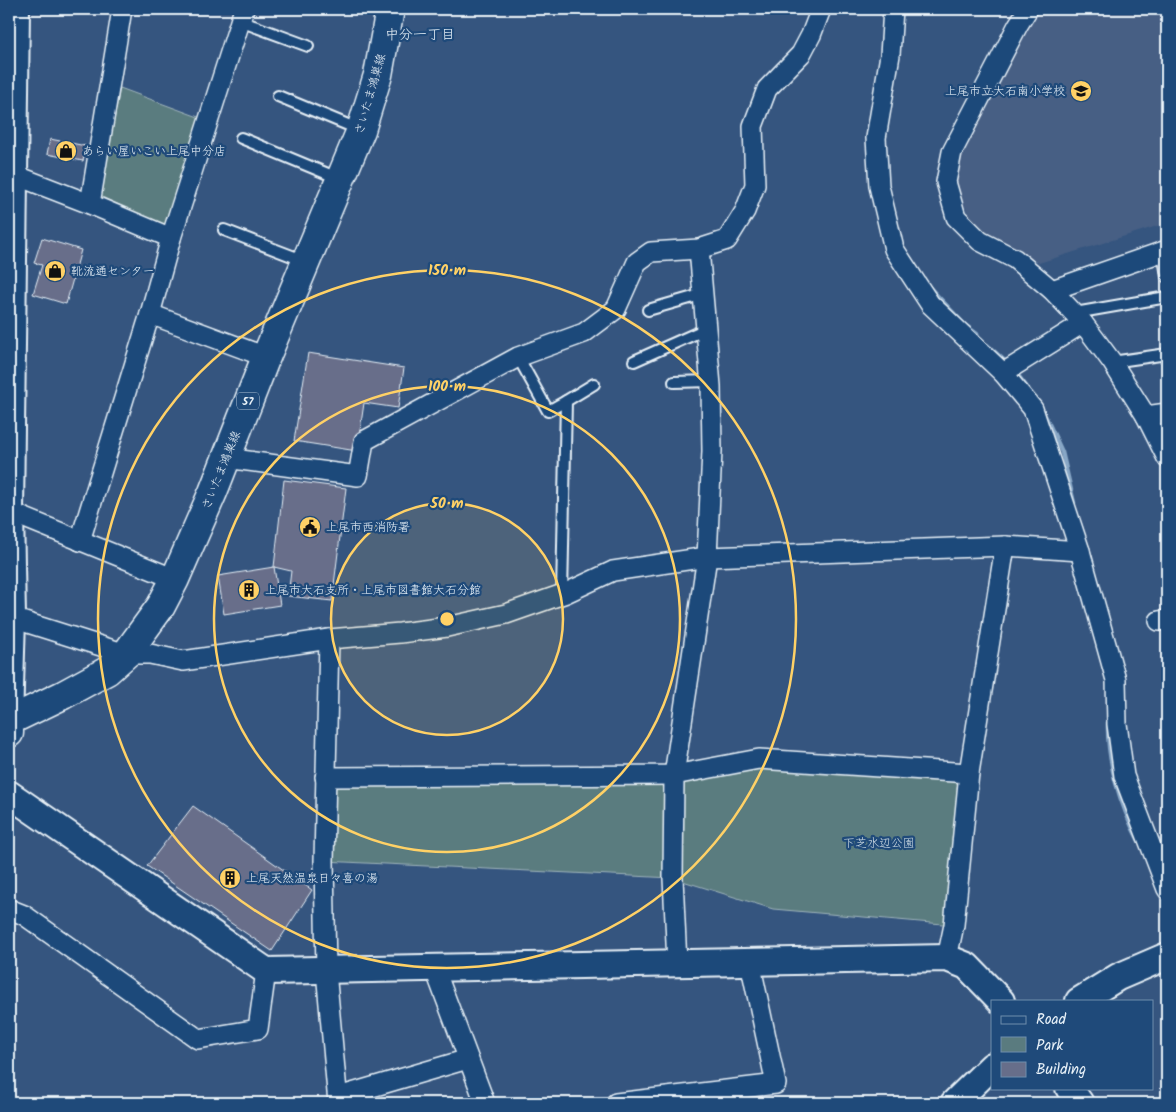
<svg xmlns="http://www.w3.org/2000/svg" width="1176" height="1112" font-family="Kalam,'Klee One',sans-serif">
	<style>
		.built { fill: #475f84 }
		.green { fill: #5a7b7f; stroke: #a1b6bc }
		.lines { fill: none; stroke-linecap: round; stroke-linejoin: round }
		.stream { stroke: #88a7c6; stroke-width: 4.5 }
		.building { fill: #676e8a; stroke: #e8f1f8 }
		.lane-casing { stroke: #e8f1f8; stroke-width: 14 }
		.street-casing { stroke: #e8f1f8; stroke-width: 22 }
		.secondary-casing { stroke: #e8f1f8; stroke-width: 30 }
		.primary-casing { stroke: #e8f1f8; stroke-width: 31 }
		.lane { stroke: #1f4a7a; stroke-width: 10 }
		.street { stroke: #1f4a7a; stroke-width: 19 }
		.secondary { stroke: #1f4a7a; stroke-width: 26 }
		.primary { stroke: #1f4a7a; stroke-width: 28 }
		.ring { fill: none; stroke: #ffd166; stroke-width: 2.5 }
		.labels { text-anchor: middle; stroke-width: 4.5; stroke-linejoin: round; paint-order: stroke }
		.shield { fill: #1f4a7a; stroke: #acbfd2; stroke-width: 1 }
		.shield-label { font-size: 11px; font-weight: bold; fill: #e8f1f8 }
		.poi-label { font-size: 12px; fill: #e8f1f8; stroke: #1f4a7a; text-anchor: start }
		.street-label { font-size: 12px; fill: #e8f1f8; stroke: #1f4a7a }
		.park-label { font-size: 12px; fill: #d3dfe6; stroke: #1f4a7a }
		.neighbourhood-label { font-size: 14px; fill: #e8f1f8; stroke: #1f4a7a }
		.centre { fill: #ffd166; stroke: #1f4a7a; stroke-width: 2.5 }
		.ring-label { font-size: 15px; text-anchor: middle; font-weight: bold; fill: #ffd166; stroke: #1f4a7a; stroke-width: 4.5; stroke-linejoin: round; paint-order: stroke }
	</style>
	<rect width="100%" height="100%" fill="#35557f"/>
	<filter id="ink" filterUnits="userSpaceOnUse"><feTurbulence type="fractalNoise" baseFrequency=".02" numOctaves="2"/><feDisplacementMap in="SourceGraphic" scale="10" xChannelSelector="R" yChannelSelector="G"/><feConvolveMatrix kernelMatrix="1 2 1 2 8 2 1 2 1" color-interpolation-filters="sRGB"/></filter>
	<g filter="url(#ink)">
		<!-- built -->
		<polygon class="built" points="1043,9 1167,9 1167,223 1039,263 986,232 968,214 956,185 959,157 1029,25"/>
		<!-- green -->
		<g class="green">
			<polygon points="120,88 201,118 167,227 100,196"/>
			<polygon points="759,759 969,773 954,925 773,909 673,878 324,861 325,777 674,775"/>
		</g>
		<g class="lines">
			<!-- stream -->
			<g class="stream">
				<polyline points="929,287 965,325 977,334 978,338 981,340"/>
				<polyline points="987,345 1009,365"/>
				<polyline points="1014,370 1029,390"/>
				<polyline points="1041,407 1062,452 1074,503"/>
				<path d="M1108 722C1107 762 1120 805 1139 841"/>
			</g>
		</g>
		<!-- building -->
		<g class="building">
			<polygon points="50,139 86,146 83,161 47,154"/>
			<polygon points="42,238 81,250 66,304 33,294 42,265 34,263"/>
			<polygon points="308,353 404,368 398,408 364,403 357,451 294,441"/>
			<polygon points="284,480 346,488 332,601 288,596 291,571 274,567"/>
			<polygon points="274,567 280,605 224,614 218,576"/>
			<polygon points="193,806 312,890 272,951 147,866"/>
		</g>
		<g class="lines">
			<!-- lane casing -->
			<g class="lane-casing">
				<g id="lane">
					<polyline points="240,21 308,46"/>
					<polyline points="278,96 360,130"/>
					<polyline points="241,138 340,179"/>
					<polyline points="224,230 305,261"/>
					<polyline points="1163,251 1167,277"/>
					<polyline points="648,310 704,294"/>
					<polyline points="1075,313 1167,297"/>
					<polyline points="518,357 548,411 566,401"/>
					<polyline points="634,361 706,329"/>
					<polyline points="1112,362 1167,354"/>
					<polyline points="674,382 711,381"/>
					<polyline points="562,595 566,401 594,384"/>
				</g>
			</g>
			<!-- street casing -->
			<g class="street-casing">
				<g id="street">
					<polyline points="893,9 890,55 876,138 879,186 894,249 930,304 1003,373 1033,409 1080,551 1116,680 1117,724 1124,776 1167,889"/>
					<polyline points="1028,9 1018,25 952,152 946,182 956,217 980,241 1015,259 1052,290 1083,323 1112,362 1146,416 1167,458"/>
					<polyline points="9,178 15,175 90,204 171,238"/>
					<polyline points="90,204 122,9"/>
					<polyline points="1052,290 1167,250"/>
					<polyline points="150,314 266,357"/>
					<polyline points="1003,373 1083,323"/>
					<polyline points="1146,416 1167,413"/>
					<polyline points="226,458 358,476 364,441 518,357 584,333 616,309 637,262 651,252 699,249 727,240 745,211 755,185 753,126 767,89 801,54 811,35 821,9"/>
					<polyline points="10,512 175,579"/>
					<polyline points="80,541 150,314 171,238 244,9"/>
					<polyline points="9,617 126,654 150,654 183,661 329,639 400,633 447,627 506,614 566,593 613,571 707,557 1005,546 1080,551"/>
					<polyline points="1159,621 1167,620"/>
					<polyline points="329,639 324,861 326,971 338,1103"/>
					<polyline points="325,777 674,775 759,759 969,773"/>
					<polyline points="9,909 24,915 198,1039 258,1029 266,971"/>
					<polyline points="947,958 954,925 969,773 1005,546"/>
					<polyline points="677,964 673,878 674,775 707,557 712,451 711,386 699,249"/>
					<polyline points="434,967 485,1103"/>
					<polyline points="338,1097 468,1059"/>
					<polyline points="616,1103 776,1084 750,962"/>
				</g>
			</g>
			<!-- secondary casing -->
			<g class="secondary-casing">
				<g id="secondary">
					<polyline points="9,722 12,617 10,512 16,9"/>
					<polyline points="9,794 266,971 947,958 967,966 1001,1001"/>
					<polyline points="1079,1001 1118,977 1167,956"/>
					<polyline points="1069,1088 1080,1103"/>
					<polyline points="954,1103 992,1066"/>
				</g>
			</g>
			<!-- primary casing -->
			<g class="primary-casing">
				<polyline id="primary" points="9,733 9,721 63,695 107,671 126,654 161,606 175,579 213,492 266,357 361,130 378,75 390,9"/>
			</g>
			<!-- lane -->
			<use href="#lane" class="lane"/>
			<!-- street -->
			<use href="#street" class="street"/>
			<!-- secondary -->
			<use href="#secondary" class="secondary"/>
			<!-- primary -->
			<use href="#primary" class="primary"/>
		</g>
	</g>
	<!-- distance rings -->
	<circle cx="447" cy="619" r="116" fill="#ffd166" fill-opacity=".12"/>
	<g class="ring">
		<circle cx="447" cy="619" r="116"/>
		<circle cx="447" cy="619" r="233"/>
		<circle cx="447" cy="619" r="349"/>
	</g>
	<!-- icons -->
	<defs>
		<g id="school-disc" transform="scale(1.125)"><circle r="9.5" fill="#ffd166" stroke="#1f4a7a"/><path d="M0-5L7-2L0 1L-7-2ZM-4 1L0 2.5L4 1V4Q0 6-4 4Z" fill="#111"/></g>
		<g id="shop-disc" transform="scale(1.125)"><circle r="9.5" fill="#ffd166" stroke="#1f4a7a"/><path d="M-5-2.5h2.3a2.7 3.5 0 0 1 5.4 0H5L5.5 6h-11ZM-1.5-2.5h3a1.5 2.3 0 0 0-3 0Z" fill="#111"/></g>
		<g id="civic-disc" transform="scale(1.125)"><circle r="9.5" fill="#ffd166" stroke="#1f4a7a"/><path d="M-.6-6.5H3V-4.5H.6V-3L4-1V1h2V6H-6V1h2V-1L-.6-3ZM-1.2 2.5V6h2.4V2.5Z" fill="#111"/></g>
		<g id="building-disc" transform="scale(1.125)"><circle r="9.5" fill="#ffd166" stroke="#1f4a7a"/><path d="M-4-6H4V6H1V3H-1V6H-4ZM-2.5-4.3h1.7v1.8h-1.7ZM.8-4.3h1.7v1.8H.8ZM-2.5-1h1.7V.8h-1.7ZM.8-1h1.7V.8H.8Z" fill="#111"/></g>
	</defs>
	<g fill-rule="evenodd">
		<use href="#school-disc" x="1081" y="91"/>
		<use href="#shop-disc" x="66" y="151"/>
		<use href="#shop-disc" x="55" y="271"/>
		<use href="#civic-disc" x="310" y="527"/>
		<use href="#building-disc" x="249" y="590"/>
		<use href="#building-disc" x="230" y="878"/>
	</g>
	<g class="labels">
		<!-- shield labels -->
		<rect class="shield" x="237" y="392.5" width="22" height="17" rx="4"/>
		<g class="shield-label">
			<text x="248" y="405">57</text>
		</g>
		<!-- poi labels -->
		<g class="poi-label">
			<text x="1065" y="95" text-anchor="end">上尾市立大石南小学校</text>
			<text x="82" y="155">あらい屋いこい上尾中分店</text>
			<text x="71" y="275">靴流通センター</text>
			<text x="326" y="531">上尾市西消防署</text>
			<text x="265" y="594">上尾市大石支所・上尾市図書館大石分館</text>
			<text x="246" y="882">上尾天然温泉日々喜の湯</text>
		</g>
		<!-- street labels -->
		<g class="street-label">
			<text transform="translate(370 94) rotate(-74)" y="4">さいたま鴻巣線</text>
			<text transform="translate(221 470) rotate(-68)" y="4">さいたま鴻巣線</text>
		</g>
		<!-- park labels -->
		<g class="park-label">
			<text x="879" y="847">下芝水辺公園</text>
		</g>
		<!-- neighbourhood labels -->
		<g class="neighbourhood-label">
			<text x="420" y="39">中分一丁目</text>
		</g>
	</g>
	<circle cx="447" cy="619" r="8" class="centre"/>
	<g class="ring-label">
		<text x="447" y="275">150 m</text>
		<text x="447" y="391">100 m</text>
		<text x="447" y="508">50 m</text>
	</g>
	<!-- margin -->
	<rect width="1176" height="1112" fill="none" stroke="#1f4a7a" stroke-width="30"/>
	<rect x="15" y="15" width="1146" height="1082" fill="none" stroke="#e8f1f8" stroke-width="2" filter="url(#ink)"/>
	<!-- legend -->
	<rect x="991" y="1000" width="162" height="90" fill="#1f4a7a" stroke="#6f8dac"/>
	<rect x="1001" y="1016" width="25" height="8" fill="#1f4a7a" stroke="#6f8dac"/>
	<text x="1036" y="1024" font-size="15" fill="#e8f1f8">Road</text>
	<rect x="1001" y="1037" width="25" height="15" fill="#5a7b7f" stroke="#6f8dac"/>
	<text x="1036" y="1050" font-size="15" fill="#e8f1f8">Park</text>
	<rect x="1001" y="1062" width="25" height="15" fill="#676e8a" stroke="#6f8dac"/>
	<text x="1036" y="1074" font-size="15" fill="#e8f1f8">Building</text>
</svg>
